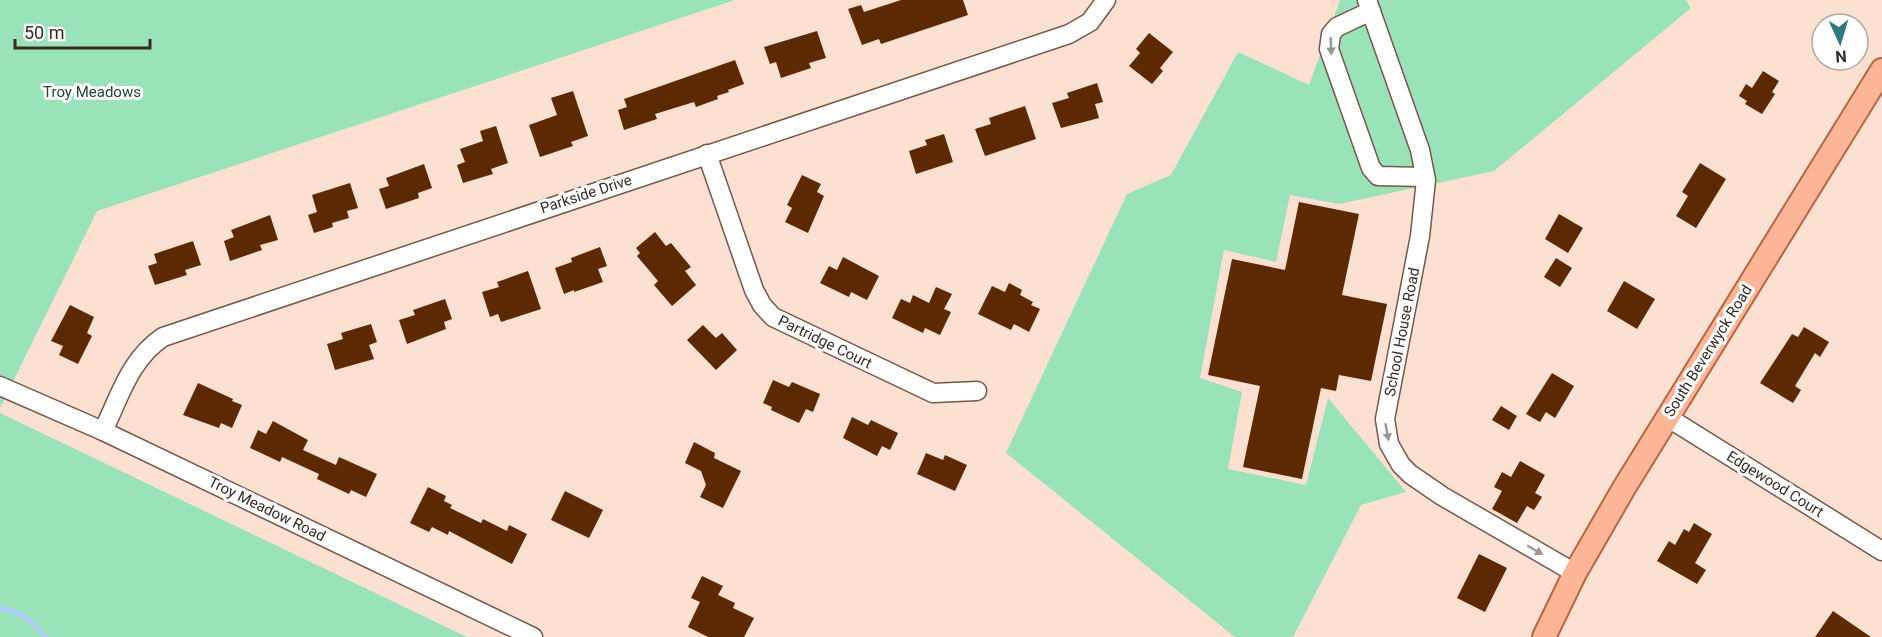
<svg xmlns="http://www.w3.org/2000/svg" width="1882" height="637" font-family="Roboto,sans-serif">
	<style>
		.green { fill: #9ae3ba }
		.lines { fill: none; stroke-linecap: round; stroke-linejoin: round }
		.stream { stroke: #adcdf5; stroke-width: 5 }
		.building { fill: #5c2902 }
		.minor-casing { stroke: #755849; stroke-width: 21 }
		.major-casing { stroke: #b76542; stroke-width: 26 }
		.minor { stroke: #fff; stroke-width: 18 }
		.major { stroke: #fdb597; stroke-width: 22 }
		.oneway { fill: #9c9592 }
		.labels { text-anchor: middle; stroke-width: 6; stroke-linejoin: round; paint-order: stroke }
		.park-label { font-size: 15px; fill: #204632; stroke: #fff }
		.street-label { font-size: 15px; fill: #382b24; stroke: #fff }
	</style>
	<rect width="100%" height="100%" fill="#fce0d2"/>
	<!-- green -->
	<g class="green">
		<polygon points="0,0 735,0 97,211 0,408"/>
		<polygon points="1340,0 1686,0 1691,8 1494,171 1339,204 1290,195 1276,262 1224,250 1200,378 1242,392 1228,469 1306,485 1328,398 1406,492 1361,505 1293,637 1235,637 1006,453 1127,194 1171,175 1238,52 1309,85"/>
		<polygon points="0,413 467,637 0,637"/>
	</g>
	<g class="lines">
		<!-- stream -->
		<path class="stream" d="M0 609C19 609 34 624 46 637"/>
	</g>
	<!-- building -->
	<g class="building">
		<polygon points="901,0 963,0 968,15 881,44 879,39 862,45 848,9 861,5 864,12"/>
		<polygon points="817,31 826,58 809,63 811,68 781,78 776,62 770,64 764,47"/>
		<polygon points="1149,33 1173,52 1160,68 1163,71 1152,84 1129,66 1140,53 1136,49"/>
		<polygon points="735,60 744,84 728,90 729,92 717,96 718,99 696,107 694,102 655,114 657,119 624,130 618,110 627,107 624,99"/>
		<polygon points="1763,71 1779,81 1772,92 1775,94 1762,114 1745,104 1747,101 1739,96 1746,84 1752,88"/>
		<polygon points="1097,83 1103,102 1095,104 1099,118 1061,128 1052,103 1069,98 1067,93"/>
		<polygon points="573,91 588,136 571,142 573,146 540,157 529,125 557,115 551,98"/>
		<polygon points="1025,106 1036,139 985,156 975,129 991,124 989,118"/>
		<polygon points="496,126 508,163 491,169 493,174 463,183 457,165 465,162 460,149 483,141 480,131"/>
		<polygon points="944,134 953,162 916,174 909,151 927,145 925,140"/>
		<polygon points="1700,163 1726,179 1696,228 1676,216 1688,196 1682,192"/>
		<polygon points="424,164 432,188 418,193 419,198 386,209 379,189 389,186 386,178"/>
		<polygon points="802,175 821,184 817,192 824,196 808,233 785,222 792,208 787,205"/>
		<polygon points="350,183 358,208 347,211 349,218 332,223 333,227 314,233 308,215 317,212 312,195"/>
		<polygon points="1299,202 1359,214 1342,295 1387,304 1371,381 1339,375 1336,391 1321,388 1302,479 1243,467 1260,386 1208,375 1232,259 1285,270"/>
		<polygon points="1559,214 1583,228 1568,253 1545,239"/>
		<polygon points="270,215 278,240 260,245 262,250 230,261 224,241 234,237 231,230"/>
		<polygon points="655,232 666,246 671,243 691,267 685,271 696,285 672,306 654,285 658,281 637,256 640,253 636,248"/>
		<polygon points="193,241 201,265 185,270 187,275 155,285 148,266 157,263 154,254"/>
		<polygon points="600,247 607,266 598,269 603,282 574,292 574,290 564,294 555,268 572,262 571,258"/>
		<polygon points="843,257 879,276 867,300 851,292 849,297 820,283 829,266 837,270"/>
		<polygon points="1556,258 1572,268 1560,287 1544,277"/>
		<polygon points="528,271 541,309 501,322 498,314 490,317 482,292 499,287 497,282"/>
		<polygon points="1624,281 1655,299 1637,329 1607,311"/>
		<polygon points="1009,283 1022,290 1020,295 1033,302 1031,305 1040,309 1029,332 1014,324 1011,330 978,314 992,286 1005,292"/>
		<polygon points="936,287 952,294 944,309 951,312 940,335 925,328 923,333 892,318 901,299 910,303 913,295 929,303"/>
		<polygon points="445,299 452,319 444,322 446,329 407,344 399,320 415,315 413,310"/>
		<polygon points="70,305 94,317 87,333 92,336 78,364 59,355 63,346 51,341"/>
		<polygon points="371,324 377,342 369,345 374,359 335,370 327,344 343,339 341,333"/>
		<polygon points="703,325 716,338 722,333 737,350 716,370 687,340"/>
		<polygon points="1804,327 1829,342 1820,357 1815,353 1795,386 1801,390 1793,403 1760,383 1792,334 1798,337"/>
		<polygon points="1552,373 1574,386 1555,418 1546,412 1540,422 1526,414"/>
		<polygon points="773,380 789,387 792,382 820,394 813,412 806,409 799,423 771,410 772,407 763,403"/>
		<polygon points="198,383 233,399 232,401 242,405 232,428 221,423 219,428 183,415"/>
		<polygon points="1501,406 1517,416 1509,430 1492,420"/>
		<polygon points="852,417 868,425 871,420 898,433 890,450 882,446 877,456 843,438"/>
		<polygon points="273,421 308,440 303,450 336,465 339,457 377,474 366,497 351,490 349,494 317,479 319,474 282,457 280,462 250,448 258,430 266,434"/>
		<polygon points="694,442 715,453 714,458 741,471 723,508 700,497 706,485 701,471 685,463"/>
		<polygon points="926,453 943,460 945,455 967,465 955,491 917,474"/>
		<polygon points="1520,461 1545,475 1535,493 1542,497 1534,510 1527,506 1517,523 1492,509 1502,491 1494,487 1502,472 1511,477"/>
		<polygon points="428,487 446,496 444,501 452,505 450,508 481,523 483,519 507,531 509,525 527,534 512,564 449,531 448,535 432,527 429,532 410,523"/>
		<polygon points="565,491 603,510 589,538 551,520"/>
		<polygon points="1694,523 1712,534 1695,563 1706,570 1697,584 1657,561 1669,541 1675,545 1684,529 1689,532"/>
		<polygon points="1479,554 1507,568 1485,612 1457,598"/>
		<polygon points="702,576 723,586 718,595 735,603 733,608 754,618 744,637 708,637 688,627 700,602 691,598"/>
		<polygon points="1833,611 1871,637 1815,637"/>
	</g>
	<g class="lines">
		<!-- minor casing -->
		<g class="minor-casing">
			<g id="minor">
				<polyline points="1367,0 1420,150 1426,180 1420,236 1385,419 1389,444 1401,465 1410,474 1442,496 1575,573"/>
				<polyline points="1371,11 1337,27 1331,34 1329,49 1371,168 1378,176 1425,177"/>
				<polyline points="707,154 754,290 762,305 773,317 933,393 977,391"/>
				<polyline points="0,386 103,431 533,637"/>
				<polyline points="1667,417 1882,551"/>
				<path d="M103 431C120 396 130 359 163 337L1069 34 1090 22 1106 0"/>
			</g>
		</g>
		<!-- major casing -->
		<g class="major-casing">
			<polyline id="major" points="1544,637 1575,573 1624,488 1882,70"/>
		</g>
		<!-- minor -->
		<use href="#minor" class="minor"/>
		<!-- major -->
		<use href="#major" class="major"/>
	</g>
	<!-- one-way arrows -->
	<defs><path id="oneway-solid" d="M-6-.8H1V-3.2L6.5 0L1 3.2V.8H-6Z" transform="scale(1.5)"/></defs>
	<g class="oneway">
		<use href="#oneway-solid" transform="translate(1331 46) rotate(88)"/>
		<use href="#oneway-solid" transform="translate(1387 432) rotate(80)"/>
		<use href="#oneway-solid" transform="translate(1535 550) rotate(30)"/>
	</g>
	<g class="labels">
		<!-- park labels -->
		<g class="park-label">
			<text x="92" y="97">Troy Meadows</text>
		</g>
		<!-- street labels -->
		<g class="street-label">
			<text transform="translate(586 194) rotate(-18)" y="5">Parkside Drive</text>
			<text transform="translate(1402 332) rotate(-79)" y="5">School House Road</text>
			<text transform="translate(825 342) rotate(26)" y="5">Partridge Court</text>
			<text transform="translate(1708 351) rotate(-58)" y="5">South Beverwyck Road</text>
			<text transform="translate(1775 484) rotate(32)" y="5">Edgewood Court</text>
			<text transform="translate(267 509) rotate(26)" y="5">Troy Meadow Road</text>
		</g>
	</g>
	<!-- north arrow -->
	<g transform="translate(1840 42) rotate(176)"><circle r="28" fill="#ffffff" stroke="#afaaa7" stroke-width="1.5"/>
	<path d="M0-4.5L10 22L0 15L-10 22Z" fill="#30797f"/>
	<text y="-9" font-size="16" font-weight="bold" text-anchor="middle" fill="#382b24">N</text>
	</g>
	<!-- scale -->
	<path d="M15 39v9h135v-9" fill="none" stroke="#382b24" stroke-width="3"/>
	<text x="24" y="39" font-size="18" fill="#382b24" stroke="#ffffff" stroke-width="4.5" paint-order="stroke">50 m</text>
</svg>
